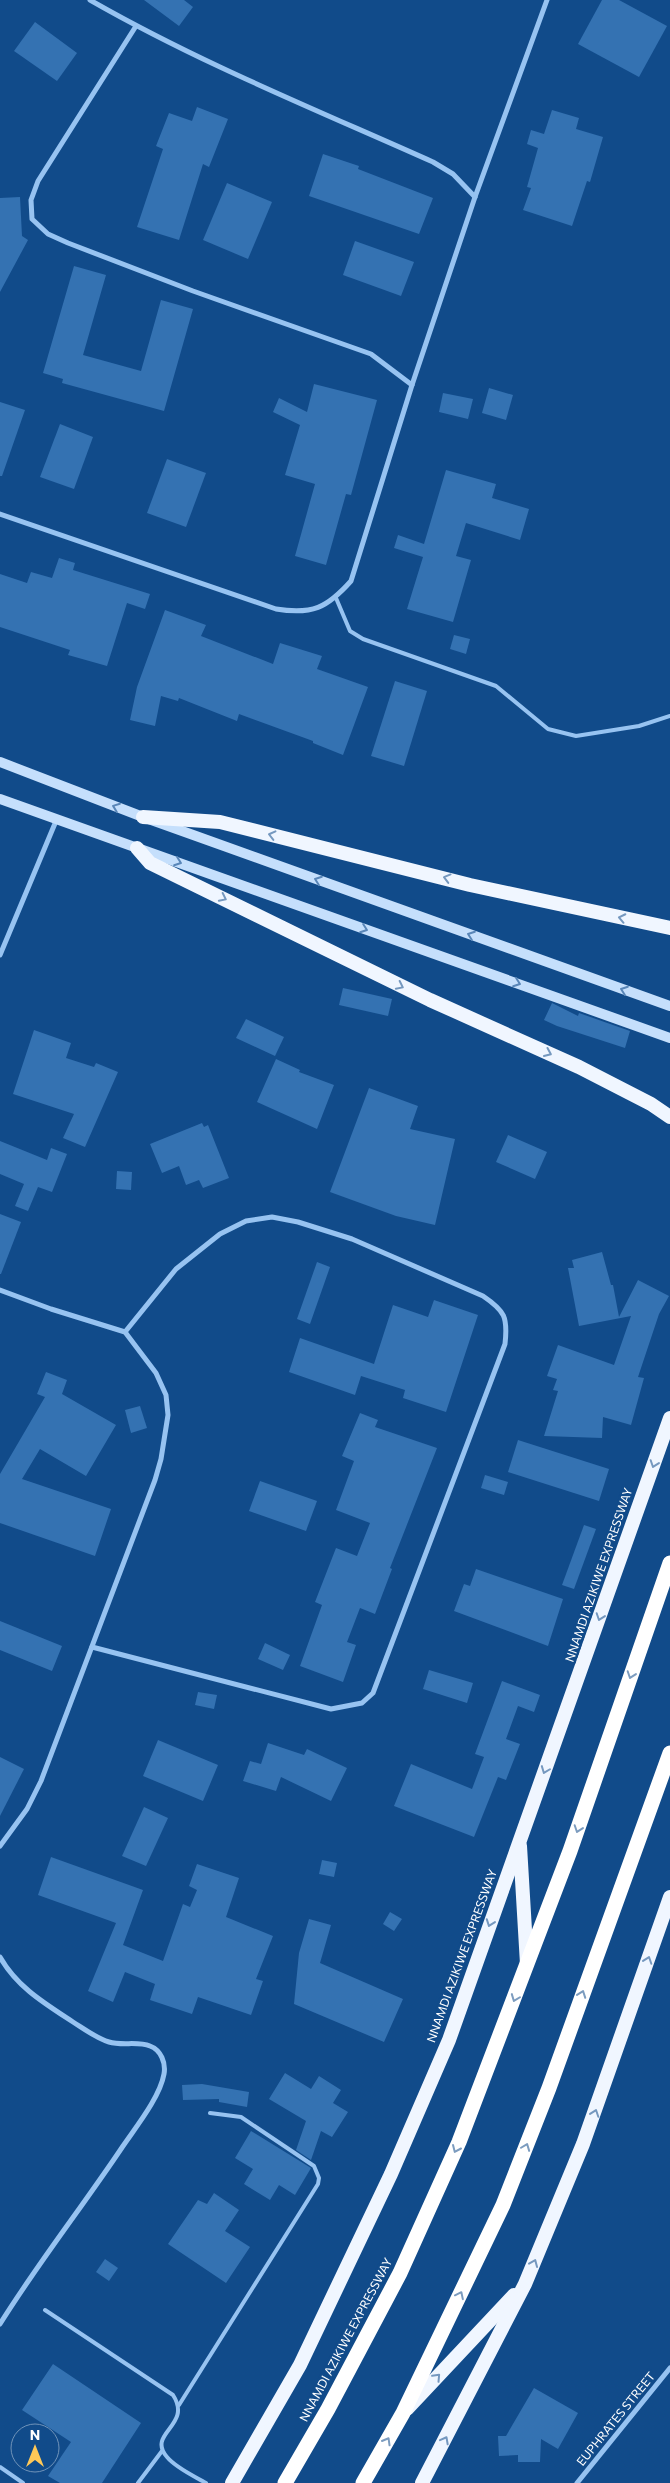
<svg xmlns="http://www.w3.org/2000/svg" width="670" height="2483" font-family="Commissioner,sans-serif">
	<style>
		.building { fill: #3472b2 }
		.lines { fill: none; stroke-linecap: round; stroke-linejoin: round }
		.service { stroke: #97c3f1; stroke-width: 4 }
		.minor { stroke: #97c3f1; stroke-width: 5 }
		.secondary { stroke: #c5dffc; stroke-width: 10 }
		.trunk { stroke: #f0f6ff; stroke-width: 14 }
		.motorway { stroke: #fff; stroke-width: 15 }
		.oneway { stroke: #5986b8 }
		.oneway2 { stroke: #7598bf }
		.oneway3 { stroke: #7c9cbf }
		.labels { text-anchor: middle; stroke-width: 5; stroke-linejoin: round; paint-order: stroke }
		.street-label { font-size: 12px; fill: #fff; stroke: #114b8a }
	</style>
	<rect width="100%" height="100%" fill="#114b8a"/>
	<!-- building -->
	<g class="building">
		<polygon points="144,0 184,0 193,7 179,26"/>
		<polygon points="602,0 619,0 667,26 639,77 578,44"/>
		<polygon points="35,22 77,53 57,81 14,51"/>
		<polygon points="197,107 228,119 209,167 203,164 179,240 137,227 163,149 156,146 169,113 192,121"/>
		<polygon points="552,110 579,118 576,129 603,137 590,182 587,181 572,226 523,210 531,188 527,187 538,148 527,144 531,130 544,134"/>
		<polygon points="323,154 359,166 358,169 433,198 419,234 309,196"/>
		<polygon points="227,183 272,202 248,259 203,240"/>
		<polygon points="20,197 22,236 28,240 0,292 0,198"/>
		<polygon points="355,241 414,262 401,296 343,275"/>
		<polygon points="74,266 106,275 83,355 141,371 161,300 193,309 164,411 62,383 63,379 43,373"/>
		<polygon points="314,384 377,400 351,495 346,494 326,565 295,556 315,484 285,475 300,425 273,412 279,398 307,412"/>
		<polygon points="489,388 513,395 506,420 482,413"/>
		<polygon points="443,393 473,399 468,419 439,412"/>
		<polygon points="0,402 25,410 2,476 0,476"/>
		<polygon points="60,424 93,437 74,489 40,477"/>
		<polygon points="167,459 206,473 186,527 147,513"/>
		<polygon points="446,470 496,484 492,498 529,509 520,540 466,523 456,556 471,560 453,622 407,609 423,557 394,548 398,535 424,544"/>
		<polygon points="59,558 75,563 73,570 150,594 145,609 127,603 107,666 68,655 70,650 0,627 0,574 27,583 31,572 52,578"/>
		<polygon points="165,610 206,625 201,636 273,664 280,643 322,656 317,669 368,687 343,755 313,743 313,741 239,714 237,721 179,698 178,701 161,696 155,726 130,720 137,687"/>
		<polygon points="454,635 470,639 466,654 450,649"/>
		<polygon points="395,681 427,691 404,766 371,756"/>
		<polygon points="343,988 392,999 388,1016 339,1005"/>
		<polygon points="552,1003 578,1016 579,1013 630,1031 625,1048 557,1026 544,1020"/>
		<polygon points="246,1019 284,1037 275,1056 236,1038"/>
		<polygon points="34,1030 71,1043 66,1058 94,1067 96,1063 118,1072 85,1147 63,1138 74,1114 13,1094"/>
		<polygon points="276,1059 300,1070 299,1072 334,1085 317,1129 257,1102"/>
		<polygon points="369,1088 418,1106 410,1129 455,1139 435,1225 396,1216 330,1192"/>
		<polygon points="202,1123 204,1127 208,1125 229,1178 203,1188 199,1180 186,1185 179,1166 162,1173 150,1144"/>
		<polygon points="508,1135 547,1152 535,1179 496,1162"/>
		<polygon points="0,1141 47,1160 51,1148 67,1154 52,1192 38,1187 28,1211 15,1206 24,1184 0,1174"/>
		<polygon points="117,1171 132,1172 131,1190 116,1189"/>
		<polygon points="0,1214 21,1222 1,1274 0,1274"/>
		<polygon points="602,1252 611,1285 613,1285 619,1317 638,1280 669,1296 659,1314 638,1377 644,1378 631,1425 603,1417 602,1438 544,1436 558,1391 553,1390 557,1379 547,1376 558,1345 614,1365 631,1316 579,1326 568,1268 574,1268 572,1260"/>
		<polygon points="317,1262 330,1267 310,1324 297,1319"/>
		<polygon points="434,1300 478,1315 446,1412 403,1398 405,1390 361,1376 355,1395 289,1372 300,1338 374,1364 393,1305 428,1317"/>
		<polygon points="46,1372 67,1380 62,1394 116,1425 86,1476 40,1449 22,1479 111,1509 95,1556 0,1523 0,1474 45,1397 37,1394"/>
		<polygon points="140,1406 147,1428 131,1433 125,1410"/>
		<polygon points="360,1413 378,1420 375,1427 437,1448 390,1568 392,1569 375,1614 360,1608 347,1642 356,1645 343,1682 300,1666 322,1605 315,1602 336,1548 357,1556 370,1523 336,1510 354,1461 342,1456"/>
		<polygon points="518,1440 609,1469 599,1501 508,1472"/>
		<polygon points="485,1475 508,1482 504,1495 481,1488"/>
		<polygon points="260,1481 317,1501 306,1531 249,1511"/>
		<polygon points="584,1525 596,1529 574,1589 562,1585"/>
		<polygon points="476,1569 563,1599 548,1646 454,1611 464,1584 470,1586"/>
		<polygon points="0,1621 62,1646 52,1671 0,1650"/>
		<polygon points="265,1643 290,1655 283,1670 258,1659"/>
		<polygon points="429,1670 473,1683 467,1703 423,1689"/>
		<polygon points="502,1681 540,1695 534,1712 518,1706 506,1739 520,1744 506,1780 498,1777 474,1837 394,1806 411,1764 472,1789 484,1757 475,1754"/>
		<polygon points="198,1692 217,1695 214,1709 195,1705"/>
		<polygon points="158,1740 218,1765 203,1801 143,1776"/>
		<polygon points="268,1743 304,1755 307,1749 347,1768 331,1801 281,1777 276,1791 243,1781 250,1761 261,1764"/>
		<polygon points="0,1757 24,1769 0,1816"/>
		<polygon points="144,1807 168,1818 146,1866 122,1856"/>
		<polygon points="51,1857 143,1890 123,1945 163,1961 183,1904 190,1907 197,1890 189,1886 197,1864 239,1878 226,1917 273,1936 256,1979 263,1981 251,2015 198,1997 192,2014 150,2000 155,1984 125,1972 113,2002 88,1991 116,1923 38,1895"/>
		<polygon points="322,1860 337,1863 334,1877 319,1874"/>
		<polygon points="390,1912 402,1919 394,1931 383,1924"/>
		<polygon points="309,1919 331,1925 320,1963 403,1999 384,2042 294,2004 299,1953"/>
		<polygon points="285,2073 311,2089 319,2076 341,2090 333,2103 348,2112 332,2137 321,2131 311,2160 296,2150 306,2121 269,2099"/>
		<polygon points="202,2084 249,2092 247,2107 219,2102 219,2099 183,2100 182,2085"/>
		<polygon points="251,2131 311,2168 295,2195 279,2185 270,2200 244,2184 253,2169 235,2158"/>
		<polygon points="214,2193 239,2210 225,2231 250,2247 226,2283 168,2244 198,2200 207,2204"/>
		<polygon points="105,2259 118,2268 109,2281 96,2272"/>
		<polygon points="53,2364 141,2423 102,2483 60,2483 48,2476 71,2442 22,2410"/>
		<polygon points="534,2388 578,2413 558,2449 541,2439 540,2462 518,2462 518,2455 499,2456 498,2436 506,2436"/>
	</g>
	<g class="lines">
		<!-- service -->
		<g class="service">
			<polyline points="336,598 350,631 363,639 496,686 548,729 576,736 639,726 670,716"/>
			<path d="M45 2310 173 2395C193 2426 146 2433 167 2457 176 2468 194 2476 206 2483"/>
			<polyline points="179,2405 318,2184 319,2178 314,2166 241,2117 210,2113"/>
			<polyline points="0,2467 23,2483"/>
			<polyline points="138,2483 162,2451"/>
		</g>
		<!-- minor -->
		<g class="minor">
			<path d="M90 0C200 63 317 110 433 162L453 174 475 197"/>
			<polyline points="136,26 38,181 31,200 32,219 48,234 68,243 193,291 371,354 412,385"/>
			<path d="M0 514 276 609C312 615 327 608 351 581L412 385 475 197 547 0"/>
			<polyline points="0,955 56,821"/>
			<polyline points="0,1290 51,1309 125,1332 156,1373 166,1395 168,1415 161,1459 155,1480 41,1781 27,1809 0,1846"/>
			<path d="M92 1647 331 1709 362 1703 373 1693 505 1344C508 1317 505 1311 483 1296L352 1239 298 1222 272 1217 246 1221 220 1234 176 1269 125 1332"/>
			<path d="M0 1957C17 1987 44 2003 73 2022 84 2029 96 2038 109 2042 122 2046 138 2041 150 2046 161 2050 166 2063 164 2074 160 2097 136 2127 123 2146 83 2206 38 2263 0 2324"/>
			<polyline points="577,2483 670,2368"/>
		</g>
		<!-- secondary -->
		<g class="secondary">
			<polyline points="0,762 143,817 670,1006"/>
			<polyline points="0,799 670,1038"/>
		</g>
		<!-- trunk -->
		<g class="trunk">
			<polyline points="143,817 220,822 470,885 670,928"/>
			<polyline points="137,848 150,863 430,1000 579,1067 651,1104 670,1117"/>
			<polyline points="520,1846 527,1964"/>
			<polyline points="407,2409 514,2295"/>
			<polyline points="232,2483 300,2365 391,2174 449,2040 670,1418"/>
			<polyline points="422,2483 525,2284 583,2144 670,1897"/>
		</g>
		<!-- motorway -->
		<g class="motorway">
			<polyline points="285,2483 328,2409 400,2273 459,2142 570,1851 670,1563"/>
			<polyline points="363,2483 403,2413 503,2205 549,2088 670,1753"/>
		</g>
	</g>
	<!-- one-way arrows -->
	<defs><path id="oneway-chevron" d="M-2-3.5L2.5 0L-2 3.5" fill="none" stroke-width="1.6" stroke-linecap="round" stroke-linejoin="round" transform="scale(1.25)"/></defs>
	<g class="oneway">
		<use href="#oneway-chevron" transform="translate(116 807) rotate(-159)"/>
		<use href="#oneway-chevron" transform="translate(178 862) rotate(20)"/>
		<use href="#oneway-chevron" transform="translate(318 880) rotate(-160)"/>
		<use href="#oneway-chevron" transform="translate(364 929) rotate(20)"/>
		<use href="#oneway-chevron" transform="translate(471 935) rotate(-160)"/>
		<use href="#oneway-chevron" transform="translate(517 983) rotate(20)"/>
		<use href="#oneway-chevron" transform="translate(624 990) rotate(-160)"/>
	</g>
	<g class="oneway2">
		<use href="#oneway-chevron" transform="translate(272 835) rotate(-166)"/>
		<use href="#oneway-chevron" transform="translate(447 878) rotate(-165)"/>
		<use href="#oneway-chevron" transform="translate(223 898) rotate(26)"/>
		<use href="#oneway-chevron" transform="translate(622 918) rotate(-168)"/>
		<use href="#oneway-chevron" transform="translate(400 986) rotate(26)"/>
		<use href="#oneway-chevron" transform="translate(548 1053) rotate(24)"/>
		<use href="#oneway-chevron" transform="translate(654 1464) rotate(109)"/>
		<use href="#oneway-chevron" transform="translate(600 1617) rotate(109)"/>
		<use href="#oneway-chevron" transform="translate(545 1770) rotate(111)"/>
		<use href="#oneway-chevron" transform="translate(490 1923) rotate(110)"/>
		<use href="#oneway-chevron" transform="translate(648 1960) rotate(-71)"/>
		<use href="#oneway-chevron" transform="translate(595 2113) rotate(-71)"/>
		<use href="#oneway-chevron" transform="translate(534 2263) rotate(-67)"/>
		<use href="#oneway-chevron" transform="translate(437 2377) rotate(-47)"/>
		<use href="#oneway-chevron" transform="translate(445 2440) rotate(-62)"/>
	</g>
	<g class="oneway3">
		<use href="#oneway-chevron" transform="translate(631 1675) rotate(109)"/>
		<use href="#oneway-chevron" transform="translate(578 1829) rotate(109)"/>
		<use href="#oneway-chevron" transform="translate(582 1994) rotate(-70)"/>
		<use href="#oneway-chevron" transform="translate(515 1998) rotate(111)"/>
		<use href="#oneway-chevron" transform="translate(526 2147) rotate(-69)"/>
		<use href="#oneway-chevron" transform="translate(456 2149) rotate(114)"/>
		<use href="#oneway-chevron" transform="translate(460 2295) rotate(-64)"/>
		<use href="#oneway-chevron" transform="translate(387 2441) rotate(-60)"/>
	</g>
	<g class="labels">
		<!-- street labels -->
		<g class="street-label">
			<text transform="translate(599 1575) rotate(-71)" y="4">NNAMDI AZIKIWE EXPRESSWAY</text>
			<text transform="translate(462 1956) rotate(-70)" y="4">NNAMDI AZIKIWE EXPRESSWAY</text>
			<text transform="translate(346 2340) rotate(-62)" y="4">NNAMDI AZIKIWE EXPRESSWAY</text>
			<text transform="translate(616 2419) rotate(-51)" y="4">EUPHRATES STREET</text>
		</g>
	</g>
	<!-- north arrow -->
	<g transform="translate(35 2448)"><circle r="24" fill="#114b8a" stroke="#7093b9"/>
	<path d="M0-4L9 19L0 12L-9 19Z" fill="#ffc857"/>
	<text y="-8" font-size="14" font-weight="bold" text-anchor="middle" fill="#ffffff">N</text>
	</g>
</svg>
